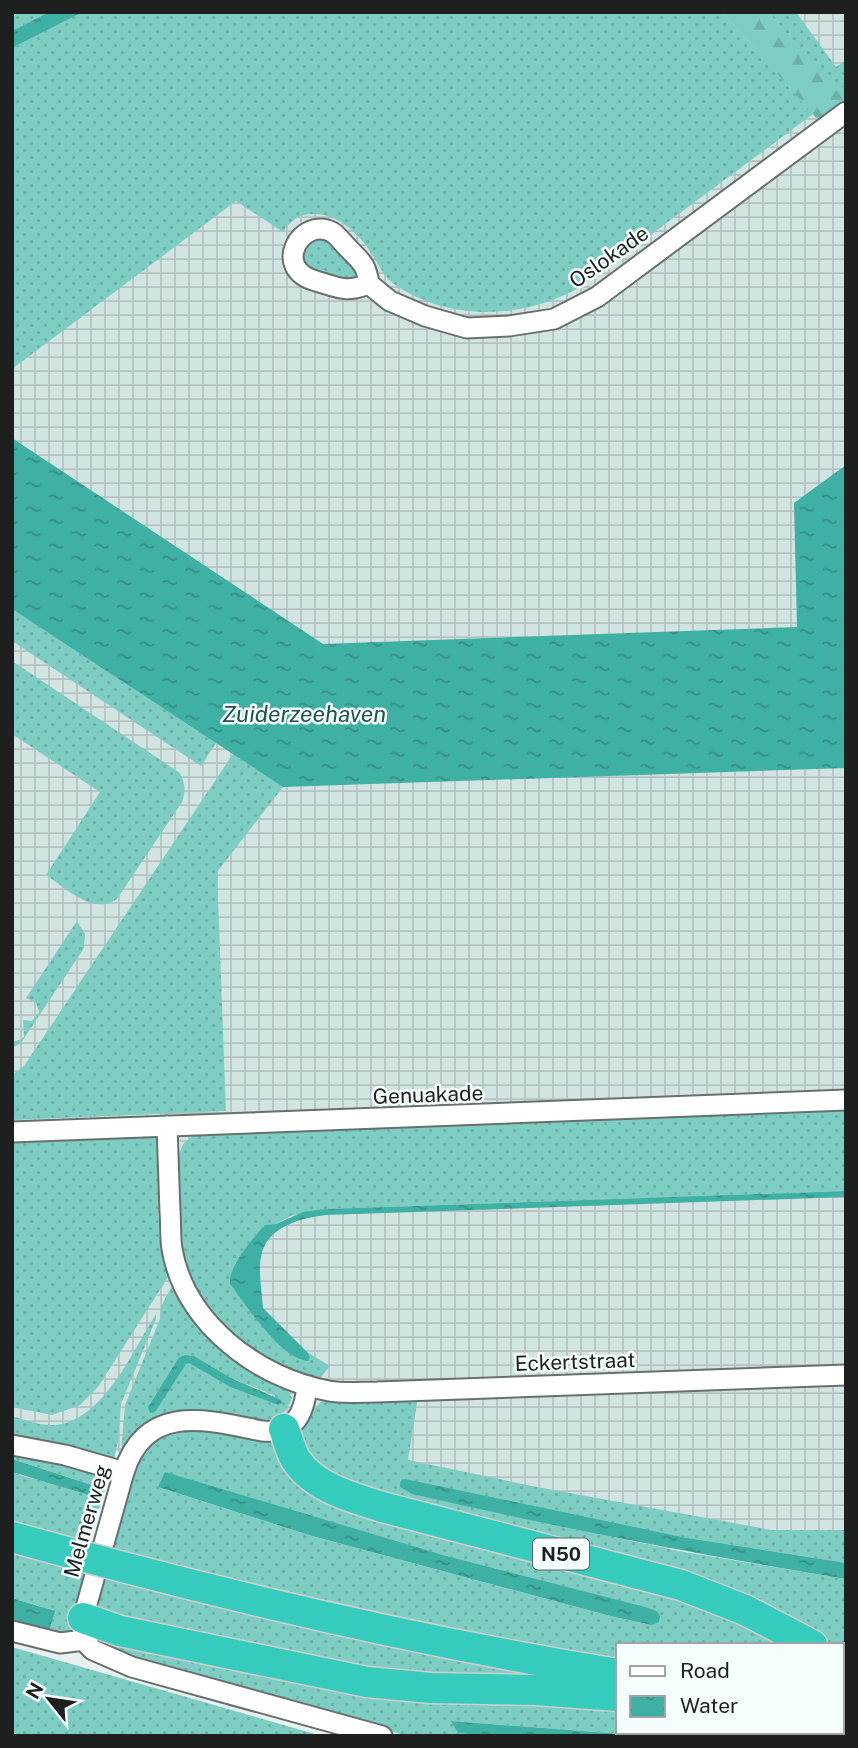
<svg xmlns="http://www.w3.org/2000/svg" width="858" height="1748" font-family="'Public Sans',sans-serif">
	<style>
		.industrial { fill: url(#industrial-grid) }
		.grass { fill: url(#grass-dots); fill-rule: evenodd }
		.forest { fill: url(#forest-firs) }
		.water { fill: url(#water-ripples) }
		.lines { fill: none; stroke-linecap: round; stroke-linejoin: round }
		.minor-casing { stroke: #68706e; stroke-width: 23 }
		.highway-casing { stroke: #cdcece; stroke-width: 33 }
		.minor { stroke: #fff; stroke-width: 19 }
		.highway { stroke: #35ccbe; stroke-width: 30 }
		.highway-bridge-casing { stroke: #cdcece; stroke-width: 33; stroke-linecap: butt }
		.highway-bridge { stroke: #35ccbe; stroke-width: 30 }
		.labels { text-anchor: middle; stroke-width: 5; stroke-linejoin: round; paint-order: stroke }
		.shield { fill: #f5fefd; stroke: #5e6362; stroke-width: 2 }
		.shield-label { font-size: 19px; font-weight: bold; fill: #1d201f }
		.street-label { font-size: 21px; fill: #1d201f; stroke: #f5fefd }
		.water-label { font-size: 23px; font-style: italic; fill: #22524d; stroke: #f5fefd }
	</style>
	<defs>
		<pattern id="industrial-grid" width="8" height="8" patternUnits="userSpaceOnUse" patternTransform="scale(1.75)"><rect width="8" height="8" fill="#d2e4e2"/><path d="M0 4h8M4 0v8" fill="none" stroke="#b4c3c1"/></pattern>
		<pattern id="grass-dots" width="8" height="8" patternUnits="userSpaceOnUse" patternTransform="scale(1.75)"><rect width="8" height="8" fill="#7dcdc3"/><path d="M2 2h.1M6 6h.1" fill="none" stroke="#6cb0a7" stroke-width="1.8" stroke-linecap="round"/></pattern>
		<pattern id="forest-firs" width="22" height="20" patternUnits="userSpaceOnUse" patternTransform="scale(1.75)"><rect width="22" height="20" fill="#7dcdc3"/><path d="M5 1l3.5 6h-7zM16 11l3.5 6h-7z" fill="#6cb0a7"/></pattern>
		<pattern id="water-ripples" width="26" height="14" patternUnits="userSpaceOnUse" patternTransform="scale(1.75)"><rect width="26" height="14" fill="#3fb0a4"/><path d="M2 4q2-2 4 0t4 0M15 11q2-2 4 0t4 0" fill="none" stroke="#348f85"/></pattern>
	</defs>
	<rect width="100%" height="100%" fill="#e8f1ef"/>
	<!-- industrial -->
	<polygon class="industrial" points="36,12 846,12 846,1571 188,1487 102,1444 12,1429 12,25"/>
	<!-- grass -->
	<g class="grass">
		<polygon points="12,12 49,12 12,31"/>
		<path d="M83 12H722L813 114 582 286C526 319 450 323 394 284 385 278 381 269 375 259 363 238 340 213 313 214 299 214 291 220 283 232L236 201 12 369V48Z"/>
		<polygon points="768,12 796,12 836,67 846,60 846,85 837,92"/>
		<polygon points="309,236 331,239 359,275 356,282 312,274 299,263"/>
		<polygon points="12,609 216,743 201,766 12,641"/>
		<path d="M12 661 180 773C185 783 186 792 182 802L117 899C93 916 66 888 46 875L100 792 12 734Z"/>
		<polygon points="233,754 283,787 217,872 226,1111 12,1120 12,1075 24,1066"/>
		<polygon points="77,921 85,934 84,948 21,1043 12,1048 12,1042 20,1040 24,1037 23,1020 32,1021 39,1012 36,1003 26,998"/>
		<path d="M846 1108V1191L326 1209 290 1216 276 1224 265 1225C253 1238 228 1266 230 1284L270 1335 310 1358 307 1352 330 1366 318 1381 266 1362 223 1328 201 1298 192 1282 180 1246 178 1223 179 1154 183 1144 194 1135Z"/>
		<polygon points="45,1137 157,1138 159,1235 170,1274 98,1387 80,1405 52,1415 12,1407 12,1141"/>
		<path d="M171 1288H177L286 1387 292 1398C280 1434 242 1417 216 1412 204 1409 189 1410 177 1413 148 1420 139 1432 121 1454L125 1405 160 1319 161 1306ZM185 1355 194 1356 231 1378 274 1395 278 1405 230 1387 189 1363 186 1364 148 1407 179 1357Z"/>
		<path d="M156 1314V1319L121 1404 118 1441 114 1460 12 1439V1416C26 1420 40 1426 54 1425 103 1422 133 1350 156 1314Z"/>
		<path d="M418 1397 408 1460 537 1487 772 1530H846V1563L412 1494 679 1551 846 1579V1655L842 1645H825L335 1485 299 1443C303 1425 311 1409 326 1398Z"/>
		<path d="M197 1426 280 1442 293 1467 702 1595 805 1645H618V1665L386 1622 108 1552 138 1456 159 1434ZM158 1487 443 1555 657 1611 651 1625 610 1616 312 1536Z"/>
		<polygon points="12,1449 101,1473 108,1479 89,1543 12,1524 12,1472 29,1478 94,1489 92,1485 12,1459"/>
		<polygon points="12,1547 89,1568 73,1633 49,1631 43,1607 12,1598"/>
		<polygon points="103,1572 618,1680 618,1732 842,1732 842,1723 846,1723 846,1736 648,1736 452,1721 458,1733 487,1736 407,1736 261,1694 129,1660 111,1644 105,1633 98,1600"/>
		<polygon points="12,1647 322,1736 12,1736"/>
	</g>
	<!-- forest -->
	<polygon class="forest" points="722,12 768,12 837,91 846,85 846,100 818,120"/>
	<!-- water -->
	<g class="water">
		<polygon points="49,12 83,12 12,48 12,31"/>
		<polygon points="12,438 323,644 797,627 794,503 846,465 846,768 283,787 12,609"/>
		<path d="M846 1191V1197L326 1215C300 1218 266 1227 261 1257 258 1273 262 1292 263 1308L307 1352 310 1357 308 1361C281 1359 246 1305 230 1284 228 1266 253 1238 265 1225L276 1224 303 1212 326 1209Z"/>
		<polygon points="185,1355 194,1356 231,1378 281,1400 282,1403 278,1405 230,1387 189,1363 186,1364 155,1412 150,1413 148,1407 179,1357"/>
		<polygon points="12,1459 92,1485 93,1494 89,1495 12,1472"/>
		<polygon points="165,1472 443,1555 645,1607 657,1611 660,1616 659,1622 651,1625 610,1616 312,1536 158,1487"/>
		<path d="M405 1479 682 1537 846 1563V1579C700 1555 556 1527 412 1494L400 1487V1482Z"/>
		<polygon points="12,1598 55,1611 49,1631 12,1622"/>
		<polygon points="451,1721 648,1736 487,1736 458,1733"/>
	</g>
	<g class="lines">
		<!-- minor casing -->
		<g class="minor-casing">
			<g id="minor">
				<path d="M369 284C345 293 340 288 316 281 271 269 301 216 332 232 337 235 343 243 347 247 361 262 366 263 369 284L390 301 425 316 467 328 509 326 554 319 597 297 846 112"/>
				<path d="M167 1126C168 1155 169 1183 170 1212 171 1224 170 1237 172 1249 185 1323 257 1378 329 1391 344 1394 361 1392 377 1392L846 1375"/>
				<polyline points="12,1132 846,1100"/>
				<path d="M307 1386C304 1415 295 1434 262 1431 208 1420 146 1402 124 1472L83 1618V1633L88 1645 93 1650 132 1667 382 1736"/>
				<polyline points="12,1445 65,1455 124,1472"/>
				<polyline points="12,1631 60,1643 85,1640"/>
			</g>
		</g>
		<!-- highway casing -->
		<g class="highway-casing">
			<g id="highway">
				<path d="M284 1429C288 1439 290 1451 296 1460 314 1488 356 1499 386 1508L681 1585 745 1610 812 1645"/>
				<polyline points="12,1537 74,1554"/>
				<path d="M123 1567C286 1610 451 1647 618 1674"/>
				<polyline points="83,1618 120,1631 367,1682 431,1688 536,1690 618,1696"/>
				<polyline points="842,1659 846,1661"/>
				<polyline points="842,1711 846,1712"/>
			</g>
		</g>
		<!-- minor -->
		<use href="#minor" class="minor"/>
		<!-- highway -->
		<use href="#highway" class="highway"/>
		<!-- highway-bridge casing -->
		<g class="highway-bridge-casing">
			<polyline id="highway-bridge" points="74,1554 123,1567"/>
		</g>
		<!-- highway-bridge -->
		<use href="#highway-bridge" class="highway-bridge"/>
	</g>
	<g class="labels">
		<!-- shield labels -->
		<rect class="shield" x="533" y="1538.5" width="56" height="31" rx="5"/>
		<g class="shield-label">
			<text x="561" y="1561">N50</text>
		</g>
		<!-- street labels -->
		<g class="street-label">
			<text transform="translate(609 257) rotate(-35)" y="7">Oslokade</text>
			<text transform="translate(428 1095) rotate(-2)" y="7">Genuakade</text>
			<text transform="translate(575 1362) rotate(-2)" y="7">Eckertstraat</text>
			<text transform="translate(87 1521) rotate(-74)" y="7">Melmerweg</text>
		</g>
		<!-- water labels -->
		<g class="water-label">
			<text x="304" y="722">Zuiderzeehaven</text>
		</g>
	</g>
	<!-- border -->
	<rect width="858" height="1748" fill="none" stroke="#1d201f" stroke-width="28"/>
	<!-- legend -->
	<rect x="616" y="1643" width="228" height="91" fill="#f5fefd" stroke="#9fa5a4" stroke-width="2"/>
	<rect x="630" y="1666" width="35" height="10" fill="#ffffff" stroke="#9fa5a4" stroke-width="2"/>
	<text x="680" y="1678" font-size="21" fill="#1d201f">Road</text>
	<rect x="630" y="1696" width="35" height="21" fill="url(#water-ripples)" stroke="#9fa5a4" stroke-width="2"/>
	<text x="680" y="1713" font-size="21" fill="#1d201f">Water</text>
	<!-- north arrow -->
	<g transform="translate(49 1699) rotate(300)" stroke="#f5fefd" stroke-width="5" paint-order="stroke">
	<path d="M0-5L12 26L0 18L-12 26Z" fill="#1d201f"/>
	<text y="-10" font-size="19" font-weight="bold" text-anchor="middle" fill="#1d201f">N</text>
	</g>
</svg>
